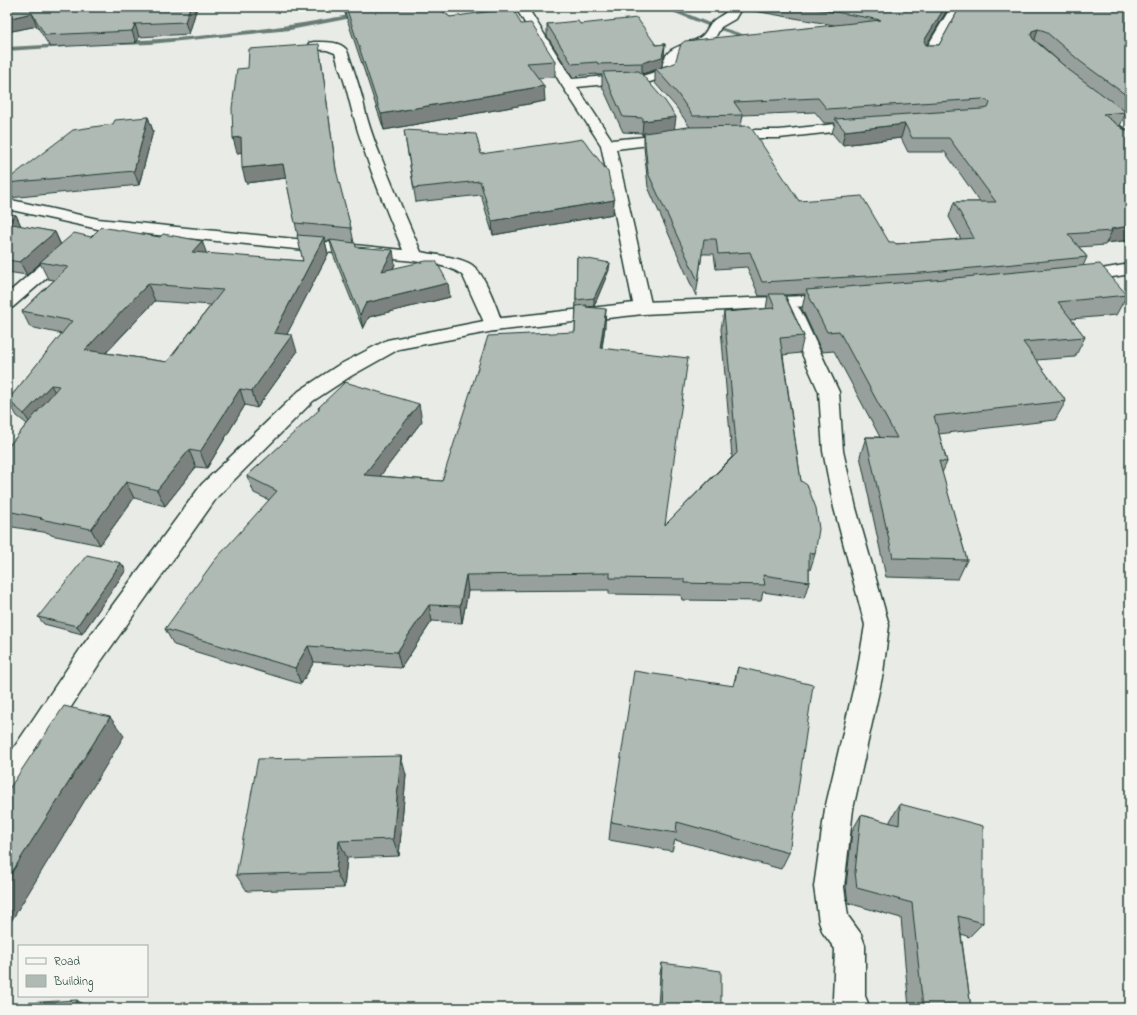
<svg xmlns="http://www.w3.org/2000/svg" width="1137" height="1015" font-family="'Indie Flower',sans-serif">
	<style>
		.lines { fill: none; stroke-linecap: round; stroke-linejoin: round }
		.stream { fill: #687c75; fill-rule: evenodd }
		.street-casing { stroke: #1f3d34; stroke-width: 3 }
		.secondary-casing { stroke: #1f3d34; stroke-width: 3 }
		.street { fill: #f6f6f2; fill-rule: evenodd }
		.secondary { fill: #f6f6f2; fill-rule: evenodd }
		.wall { fill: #97a09c; stroke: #1f3d34; fill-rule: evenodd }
		.shaded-wall { fill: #7b827f; stroke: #1f3d34 }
		.building { fill: #b0bab5; stroke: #1f3d34; fill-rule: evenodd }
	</style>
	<rect width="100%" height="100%" fill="#e9ebe7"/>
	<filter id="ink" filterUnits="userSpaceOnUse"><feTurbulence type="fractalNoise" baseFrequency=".025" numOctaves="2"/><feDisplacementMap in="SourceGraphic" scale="8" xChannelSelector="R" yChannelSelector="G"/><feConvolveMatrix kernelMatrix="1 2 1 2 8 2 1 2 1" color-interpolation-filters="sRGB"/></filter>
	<g filter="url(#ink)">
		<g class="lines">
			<!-- stream -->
			<g class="stream">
				<polygon points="414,7 671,7 714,25 758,39 755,41 710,27 670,11 417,9"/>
				<path d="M360 13 363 15 362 16 290 30 150 44 121 45 118 43 121 41C201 38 281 28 360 13Z"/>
				<polygon points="64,44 67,46 66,47 7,51 7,47"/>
				<polygon points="1113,229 1119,229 1130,239 1130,246 1113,233 1112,231"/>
			</g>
			<!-- street casing -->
			<g class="street-casing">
				<g id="street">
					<path d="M511 7H526L528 8 572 79 607 76H642L662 70C664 44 682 48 699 38 706 34 707 28 711 23 717 16 725 16 730 7H742L735 19 721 27 716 36 710 42 683 53 679 56 673 75 643 84H607L577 87 612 140 674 134 679 135 681 138 679 141 674 142 616 149 652 308 649 312 643 314 637 312 634 308 601 145 561 84 519 13Z"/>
					<polygon points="951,7 963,7 934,58 924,58 922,55"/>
					<path d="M314 42C324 42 339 41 346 49 348 51 362 95 363 101 367 122 375 143 383 162 395 192 408 222 421 252 435 255 460 257 472 265 486 275 497 309 503 325L501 329 494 331 487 329 463 276C452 265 429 264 414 261L98 229 7 209V199L98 219 403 250C381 198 360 146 347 91 344 78 338 66 335 53L327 50 309 49 308 46 309 43Z"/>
					<polygon points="1099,97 1104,98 1130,118 1130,129 1125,128 1094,104 1092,101 1094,98"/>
					<polygon points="864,121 869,122 871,125 869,128 779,138 724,138 719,137 717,134 719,131 724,130 779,130"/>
					<polygon points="67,246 73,247 75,251 73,255 13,307 7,309 7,294 61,247"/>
					<polygon points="792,305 798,307 801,311 839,392 843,451 856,508 889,625 883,673 853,809 844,887 848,916 861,934 865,945 865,996 870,1008 837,1008 833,998 835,949 823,933 819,922 814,887 825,809 857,673 865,625 834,508 823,451 819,392 783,311 786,307"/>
				</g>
			</g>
			<!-- secondary casing -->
			<g class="secondary-casing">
				<g id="secondary">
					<polygon points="1130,264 1130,274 1078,283 1072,282 1069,278 1072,274 1078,273"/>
					<polygon points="833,295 839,296 842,300 839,304 833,305 643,314 494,331 399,349 351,376 313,401 218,496 99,664 17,790 7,794 7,758 81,648 202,484 299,391 337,366 387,340 494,319 643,302"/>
				</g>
			</g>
			<!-- street -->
			<use href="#street" class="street"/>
			<!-- secondary -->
			<use href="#secondary" class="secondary"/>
		</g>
		<!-- wall -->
		<g class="wall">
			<polygon points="7,7 197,7 189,34 139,37 136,43 50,47 37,26 7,32"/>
			<polygon points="343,7 437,7 450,17 521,24 555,61 555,77 538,78 545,101 384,130"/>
			<path d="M742 7H949L926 45H939L960 7H1130V116L1126 113 1120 126H1119L1130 240 1106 243 1105 245 1079 247 1087 257 1083 266 1127 295 1116 315 1071 319 1085 337 1075 357 1036 360 1066 401 1055 420 939 434 947 462 942 473 967 560 958 579 886 577 860 456 866 437H880L834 351 822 352 802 309 805 294 785 295 804 336 800 353 783 355 801 481 815 554 810 570H809V582L804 598 763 592 761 601 682 600 681 595 609 594V590L468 591 462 623 432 621 401 668 314 662 301 684 174 645 165 629 269 500 254 493 247 476 319 411 318 408 422 421 380 476 442 481 575 332 577 257 609 270 594 306 587 307 605 327 602 348 666 524 732 457 721 329 724 312 766 309 768 296H759L747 267 716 269 714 254H702L696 296 648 187 644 147V135H642V133L623 132 602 86V75H597V74L572 76 547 36V24H580L656 45 665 44 664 56 661 67 834 25 743 9ZM1038 43 1040 44 1072 73ZM655 70V83L676 107 690 127 675 129 642 74ZM815 112 824 123H835L832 133 842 145 901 138 908 152H945L980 202H954L949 217 961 239 896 244 889 242 799 201 741 126 743 115Z"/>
			<path d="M321 58 337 177 351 228 354 243 356 247 395 264 393 269 450 297 369 317 363 329 333 254 330 241H325L328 254 286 335 297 352 257 408 245 405 207 468 196 467 165 506 134 498 100 545 51 535 49 533 7 526V448L27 424 17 416 8 400 62 334 30 327 22 311 54 280 48 279 40 263 27 275 7 272V214L16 215 21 226 55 232 61 245 91 237 206 254 303 261 286 178 246 183 242 152 237 153 248 68ZM155 301 211 305 167 362 106 353Z"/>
			<polygon points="148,117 153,131 139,185 9,198 7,193 7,180"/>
			<polygon points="404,130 481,154 614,200 613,214 493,235 481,195 416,202"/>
			<polygon points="126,570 82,634 44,624 38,617"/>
			<polygon points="738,667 789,853 781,869 675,840 672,851 609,840 611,822 733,686"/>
			<polygon points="406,775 399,856 347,858 344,888 247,891 236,875"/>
			<polygon points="900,804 983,923 969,937 961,934 971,1008 909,1008 901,918 848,903 846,887 852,831 861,815 890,823 890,821"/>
			<polygon points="662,963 721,1008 658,1008 660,973"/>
		</g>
		<!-- shaded-wall -->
		<g class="shaded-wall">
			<polygon points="190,7 197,7 189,34 185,22"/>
			<polygon points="945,7 949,7 921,54 924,41"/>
			<polygon points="32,13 37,26 7,32 7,19"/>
			<polygon points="135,24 139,37 136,43 132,31"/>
			<polygon points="1038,29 1034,43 1028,45 1032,31"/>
			<polygon points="665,44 664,56 661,69 656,69 655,70 642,74 642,63"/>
			<polygon points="544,86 545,101 384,130 381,114"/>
			<polygon points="148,117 153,131 139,185 134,171"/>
			<polygon points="676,117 674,132 644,133 644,135 642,135 643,121"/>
			<polygon points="905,124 901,138 842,145 845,131"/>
			<polygon points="241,137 245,152 237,153 233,138"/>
			<polygon points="283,164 286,178 246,183 242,168"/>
			<polygon points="614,200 613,214 493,235 492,221"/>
			<polygon points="16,215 22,228 7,224 7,222"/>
			<polygon points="1130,226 1130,240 1106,243 1112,231 1111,229"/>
			<polygon points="55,232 61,246 40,262 40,263 27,275 20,262"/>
			<polygon points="324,237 328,254 279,350 274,333"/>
			<polygon points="202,241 208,257 192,252"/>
			<polygon points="393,250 395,264 385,285 382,271"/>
			<polygon points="610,263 609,270 594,306 594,298"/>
			<polygon points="448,283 450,297 369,317 363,329 360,315 366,303"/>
			<polygon points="148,284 155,301 93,366 85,350"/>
			<polygon points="606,309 605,327 599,365 600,348"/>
			<polygon points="292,335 297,352 257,408 252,391"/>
			<polygon points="51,385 60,402 34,430 24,414"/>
			<polygon points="240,389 245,405 207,468 200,452"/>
			<polygon points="419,404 422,421 368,492 364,475"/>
			<polygon points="189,450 196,467 165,506 157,490"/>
			<polygon points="126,482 134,498 100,545 91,529"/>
			<polygon points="121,563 126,570 82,634 77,626"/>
			<polygon points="466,575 468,591 462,623 460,606"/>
			<polygon points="429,605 432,621 401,668 397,652"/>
			<polygon points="308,646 314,662 301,684 295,668"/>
			<polygon points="110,717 124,736 7,928 7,880"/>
			<polygon points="401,756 406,775 399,856 393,839"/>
			<polygon points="339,841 347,858 344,888 336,872"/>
			<polygon points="77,1000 88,1008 75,1008"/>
		</g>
		<!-- building -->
		<g class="building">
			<polygon points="7,7 190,7 185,22 135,24 132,31 45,35 32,13 7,19"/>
			<polygon points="346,7 437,7 450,17 513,8 521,24 531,23 555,61 527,63 544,86 381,114"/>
			<polygon points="807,7 945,7 924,41 926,45 939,45 960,7 1118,7 1130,9 1130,98 1081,62 1045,31 1038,29 1032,31 1031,35 1033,39 1069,70 1126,112 1103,114 1130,134 1130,226 1111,229 1112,231 1068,234 1087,257 921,273 762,282 750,252 718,254 716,239 704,239 698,281 648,173 644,133 688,127 750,126 799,201 862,196 889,242 894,242 896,244 974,238 954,202 996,202 949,138 912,138 905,124 845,131 835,119 982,109 988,108 990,103 987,100 982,99 827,109 818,98 734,102 743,115 693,116 677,93 656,69 675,63 681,44 685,41 881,20"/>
			<polygon points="637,18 656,45 665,44 662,57 642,63 598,64 597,62 572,64 547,24 578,21 580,24"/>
			<polygon points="319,44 336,170 351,228 295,223 283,164 242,168 241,137 233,138 232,108 237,69 248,68 249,49"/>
			<polygon points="639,71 665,101 676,117 643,121 643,118 623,117 603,72"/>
			<polygon points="148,117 134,171 7,183 7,180 73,130 113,124 115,120"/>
			<polygon points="404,130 476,134 481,154 583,139 608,172 614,200 492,221 480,181 414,188"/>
			<polygon points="7,214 16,215 7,222"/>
			<polygon points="7,223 55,232 20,262 7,260"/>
			<path d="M101 227 160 237 163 234 202 241 192 252 303 261 297 235 324 237 274 333 292 335 252 391 240 389 200 452 189 450 157 490 126 482 91 529 40 519 42 518 7 511V448L59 386 51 385 24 414 8 400 72 321 22 311 68 267 40 262 74 233 91 237ZM148 284 223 290 167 362 85 350Z"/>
			<polygon points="330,240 355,243 356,247 393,250 382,271 426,261 436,261 448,283 366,303 360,315"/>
			<polygon points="577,257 610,263 594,298 576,300"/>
			<polygon points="1100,264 1127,295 1058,302 1085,337 1023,342 1066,401 934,416 947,462 939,461 967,560 893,558 866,437 897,438 839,331 827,332 806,290 923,281"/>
			<polygon points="769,294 784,294 804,336 780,338 801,481 807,485 816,508 819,529 815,554 809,553 809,582 763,575 765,585 684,583 684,579 610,578 610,573 466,575 460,606 429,605 397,652 308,646 295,668 165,629 214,561 277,491 247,476 320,409 318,408 345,382 419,404 364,475 442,481 488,336 575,332 576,306 587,305 586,307 606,309 600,348 688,358 665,525 737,453 724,312 775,308"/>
			<polygon points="87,555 121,563 77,626 38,617"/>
			<polygon points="738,667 813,685 789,853 677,822 676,833 611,822 634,671 734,686"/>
			<polygon points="64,706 110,717 7,880 7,792"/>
			<polygon points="401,756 393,839 339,841 336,872 236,875 258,759"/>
			<polygon points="900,804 983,826 983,923 958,916 971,1008 923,1008 912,903 857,888 855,872 861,815 899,825"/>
			<polygon points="662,963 721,971 721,1008 660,1008"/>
			<polygon points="77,1000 75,1008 7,1008 7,1004"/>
		</g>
	</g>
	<!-- margin -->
	<rect width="1137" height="1015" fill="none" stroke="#f6f6f2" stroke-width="24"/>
	<rect x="12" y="12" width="1113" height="991" fill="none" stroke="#1f3d34" stroke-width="1.5" filter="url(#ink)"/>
	<!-- legend -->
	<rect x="18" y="945" width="130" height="52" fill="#f6f6f2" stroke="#a0aca6"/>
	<rect x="26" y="958" width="20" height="6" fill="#f6f6f2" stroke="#a0aca6"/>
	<text x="54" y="965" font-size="12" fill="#1f3d34">Road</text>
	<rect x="26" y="975" width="20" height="12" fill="#b0bab5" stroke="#a0aca6"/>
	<text x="54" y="985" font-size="12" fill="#1f3d34">Building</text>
</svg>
